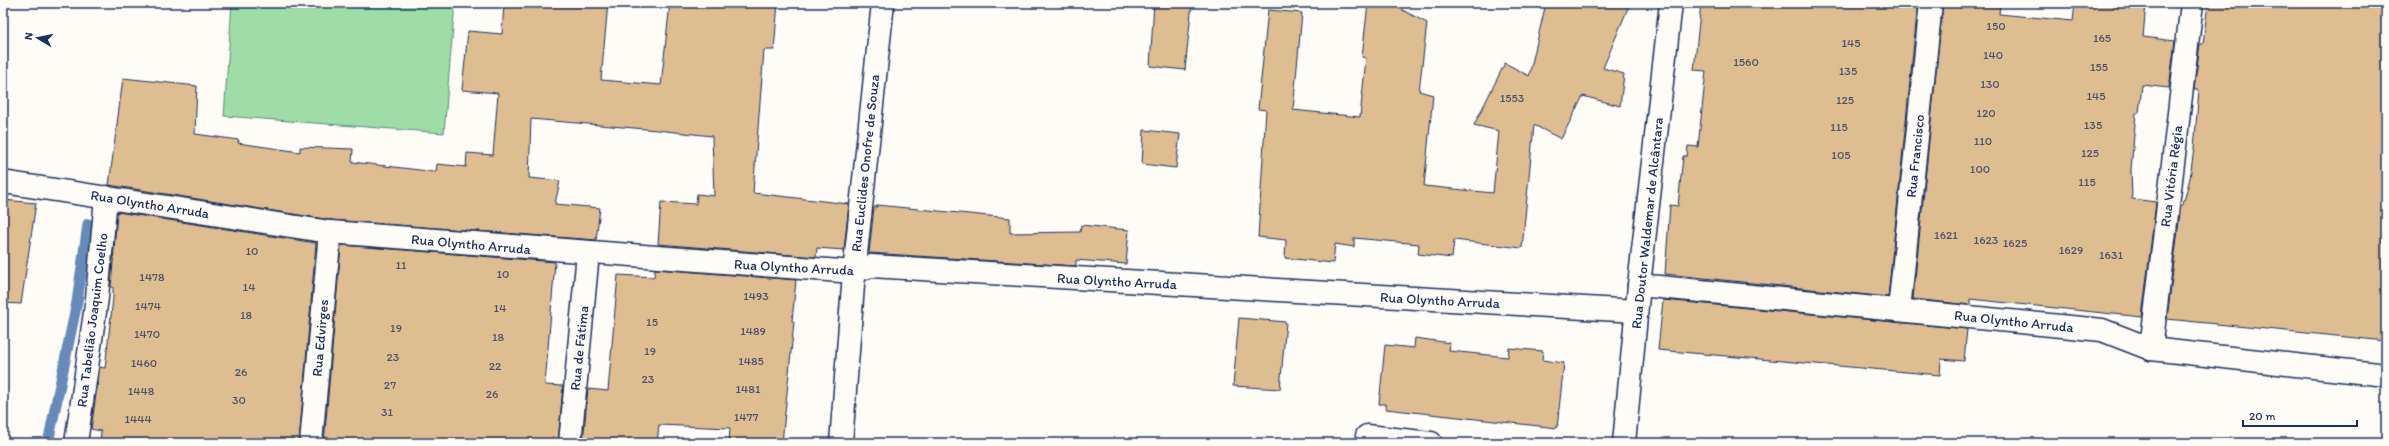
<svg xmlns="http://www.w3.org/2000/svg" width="2389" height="446" font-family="Itim,sans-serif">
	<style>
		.green { fill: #9edda5; stroke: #5c8682 }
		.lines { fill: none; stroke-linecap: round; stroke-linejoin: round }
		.stream { stroke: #678ab8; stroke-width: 11 }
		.building { fill: #debe90; stroke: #1b2f5e }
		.minor-casing { stroke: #1b2f5e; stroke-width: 25 }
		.minor { stroke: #fdfcf7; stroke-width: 22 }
		.labels { text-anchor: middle; stroke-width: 3; stroke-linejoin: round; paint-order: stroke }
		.number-label { font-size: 12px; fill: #4c536a }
		.street-label { font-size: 14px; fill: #1b2f5e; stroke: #fdfcf7 }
	</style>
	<rect width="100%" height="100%" fill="#fdfcf7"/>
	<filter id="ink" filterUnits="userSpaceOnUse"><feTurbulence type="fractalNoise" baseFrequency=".025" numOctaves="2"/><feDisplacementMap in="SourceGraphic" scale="8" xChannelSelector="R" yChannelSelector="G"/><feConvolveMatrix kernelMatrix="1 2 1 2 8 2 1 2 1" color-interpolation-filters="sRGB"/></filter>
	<g filter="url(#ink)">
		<!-- green -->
		<polygon class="green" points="232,3 455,3 444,133 224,116"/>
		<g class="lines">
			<!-- stream -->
			<polyline class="stream" points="48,443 77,302 88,224"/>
		</g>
		<!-- building -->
		<g class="building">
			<polygon points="504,3 608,3 601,80 661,85 670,3 778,3 774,50 764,50 753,193 849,204 844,250 817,248 816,257 658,244 661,202 696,204 697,194 714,196 712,136 657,130 531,119 529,178 560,181 555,204 600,208 596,240 331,220 109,185 123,78 197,86 195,134 239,140 238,143 300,152 300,147 353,149 352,162 436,172 437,164 466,167 467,153 493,155 498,93 462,90 468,31 502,34"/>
			<polygon points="1154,3 1192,3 1185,70 1150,66"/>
			<polygon points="1368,3 1389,3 1427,23 1419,91 1433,95 1424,186 1493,193 1499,131 1474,125 1505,63 1529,76 1546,3 1630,3 1603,68 1624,74 1620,106 1583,96 1561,139 1534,125 1522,248 1454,240 1452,258 1418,254 1419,244 1354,238 1354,247 1335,244 1333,263 1285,258 1286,240 1258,237 1266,110 1258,109 1268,10 1302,13 1293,110 1360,117 1366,58 1362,57"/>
			<polygon points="1701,3 1918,3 1888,297 1665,274 1670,205 1678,206 1683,156 1687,156 1688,146 1698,147 1706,71 1694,70"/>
			<polygon points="1943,3 2000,3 1999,14 2073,21 2075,3 2146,3 2143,37 2175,41 2169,88 2142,85 2139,113 2136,113 2131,169 2132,199 2156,202 2142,317 1970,299 1970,305 1913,299"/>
			<polygon points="2208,3 2386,3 2386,341 2167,319 2181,205 2183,205 2190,178 2194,148 2199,90 2194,90 2200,44 2203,44"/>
			<polygon points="1144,130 1180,134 1176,168 1142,164"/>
			<polygon points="3,200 36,203 21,304 3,303"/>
			<polygon points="877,205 1010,218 1010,233 1080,232 1081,225 1129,230 1126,264 1076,260 1076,266 869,253 874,207 877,207"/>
			<polygon points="117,212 316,243 299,443 100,443 101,431 91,429 100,367 105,368 113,298 113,287 111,287"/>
			<polygon points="341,245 555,262 545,385 563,386 558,443 324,443"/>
			<polygon points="655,269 796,280 792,321 794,322 782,443 729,443 730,428 659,425 657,443 583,443 588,389 608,391 618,275 654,277"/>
			<polygon points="1663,300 1967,329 1964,361 1941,359 1940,375 1658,350"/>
			<polygon points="1239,318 1286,322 1280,389 1233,386"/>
			<polygon points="1415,338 1450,343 1449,351 1508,357 1509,348 1543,351 1542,360 1564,363 1557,428 1386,409 1386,404 1379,404 1385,345 1414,348"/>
		</g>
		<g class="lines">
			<!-- minor casing -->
			<g class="minor-casing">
				<g id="minor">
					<polyline points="3,182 330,232 854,272 871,266 1636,311"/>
					<polyline points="1639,285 2102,330 2151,349 2386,375"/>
					<polyline points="1899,310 1931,3"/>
					<polyline points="2151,349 2192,3"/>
					<polyline points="1367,436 1431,443"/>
					<polyline points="76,443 97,298 106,197"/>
					<polyline points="311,443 330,232"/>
					<polyline points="570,443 588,253"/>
					<polyline points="841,443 854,272 883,3"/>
					<polyline points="1624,443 1639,285 1671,3"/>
				</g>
			</g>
			<!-- minor -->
			<use href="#minor" class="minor"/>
		</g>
	</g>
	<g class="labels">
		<!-- number labels -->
		<g class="number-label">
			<text x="1996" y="30">150</text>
			<text x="2102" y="42">165</text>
			<text x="1851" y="47">145</text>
			<text x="1993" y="59">140</text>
			<text x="1746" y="66">1560</text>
			<text x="2099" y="71">155</text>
			<text x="1848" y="75">135</text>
			<text x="1990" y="88">130</text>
			<text x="2096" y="100">145</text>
			<text x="1512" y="102">1553</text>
			<text x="1845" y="104">125</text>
			<text x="1986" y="117">120</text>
			<text x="2093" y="129">135</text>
			<text x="1839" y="131">115</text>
			<text x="1983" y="145">110</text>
			<text x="2090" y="157">125</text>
			<text x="1841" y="159">105</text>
			<text x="1980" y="173">100</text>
			<text x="2087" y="186">115</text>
			<text x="1946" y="239">1621</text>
			<text x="1986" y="244">1623</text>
			<text x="2015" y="247">1625</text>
			<text x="2071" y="254">1629</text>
			<text x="252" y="255">10</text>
			<text x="2111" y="259">1631</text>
			<text x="401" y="269">11</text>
			<text x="503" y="278">10</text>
			<text x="152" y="281">1478</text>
			<text x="249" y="291">14</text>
			<text x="756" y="300">1493</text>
			<text x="148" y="310">1474</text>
			<text x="500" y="312">14</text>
			<text x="246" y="319">18</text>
			<text x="652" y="326">15</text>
			<text x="396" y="332">19</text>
			<text x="753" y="335">1489</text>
			<text x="147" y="338">1470</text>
			<text x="498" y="341">18</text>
			<text x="650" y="355">19</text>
			<text x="393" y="361">23</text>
			<text x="751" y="365">1485</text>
			<text x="144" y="367">1460</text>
			<text x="495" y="370">22</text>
			<text x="241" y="376">26</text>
			<text x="648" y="383">23</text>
			<text x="390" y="389">27</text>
			<text x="748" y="393">1481</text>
			<text x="141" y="395">1448</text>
			<text x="492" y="398">26</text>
			<text x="239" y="404">30</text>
			<text x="387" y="416">31</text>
			<text x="746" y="421">1477</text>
			<text x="138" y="423">1444</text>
		</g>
		<!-- street labels -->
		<g class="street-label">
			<text transform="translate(1915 156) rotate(-84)" y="5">Rua Francisco</text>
			<text transform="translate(865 163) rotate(-84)" y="5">Rua Euclides Onofre de Souza</text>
			<text transform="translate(2171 176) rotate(-83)" y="5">Rua Vitória Régia</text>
			<text transform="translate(150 204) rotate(9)" y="5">Rua Olyntho Arruda</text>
			<text transform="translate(1647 223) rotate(-84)" y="5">Rua Doutor Waldemar de Alcântara</text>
			<text transform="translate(471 244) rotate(5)" y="5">Rua Olyntho Arruda</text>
			<text transform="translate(794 267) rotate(3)" y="5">Rua Olyntho Arruda</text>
			<text transform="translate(1117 281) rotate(3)" y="5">Rua Olyntho Arruda</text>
			<text transform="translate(1440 300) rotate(3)" y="5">Rua Olyntho Arruda</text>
			<text transform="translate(92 320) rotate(-83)" y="5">Rua Tabelião Joaquim Coelho</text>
			<text transform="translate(2014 321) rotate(6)" y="5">Rua Olyntho Arruda</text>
			<text transform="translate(320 338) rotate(-85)" y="5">Rua Edvirges</text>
			<text transform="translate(579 348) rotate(-84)" y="5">Rua de Fátima</text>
		</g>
	</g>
	<!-- margin -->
	<rect width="2389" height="446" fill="none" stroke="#fdfcf7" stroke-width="16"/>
	<rect x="8" y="8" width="2373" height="430" fill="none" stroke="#1b2f5e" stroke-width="1.5" filter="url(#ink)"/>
	<!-- north arrow -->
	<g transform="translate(38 38) rotate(280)" stroke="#fdfcf7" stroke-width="3" paint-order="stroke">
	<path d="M0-3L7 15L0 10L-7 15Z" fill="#1b2f5e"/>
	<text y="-6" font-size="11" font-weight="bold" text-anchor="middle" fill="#1b2f5e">N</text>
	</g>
	<!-- scale -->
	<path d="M2243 420v6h114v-6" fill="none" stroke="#1b2f5e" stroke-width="2"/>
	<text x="2249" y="420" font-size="12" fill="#1b2f5e" stroke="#fdfcf7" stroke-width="3" paint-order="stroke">20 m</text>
</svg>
